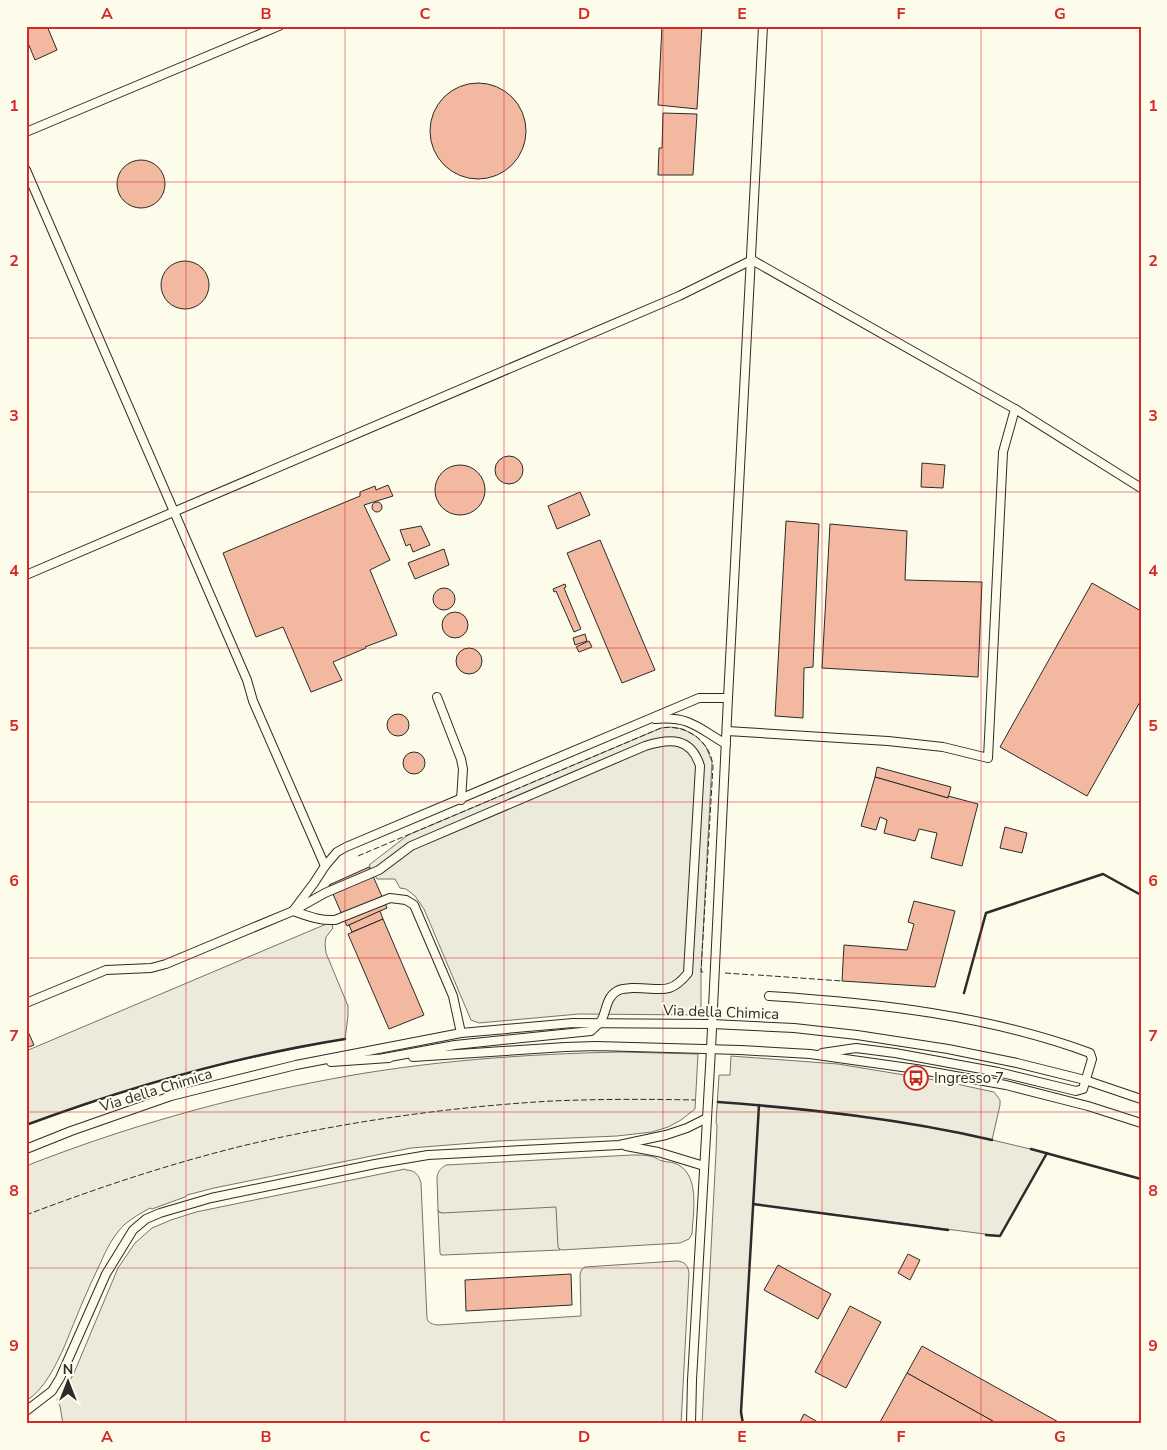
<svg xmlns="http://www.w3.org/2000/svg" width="1167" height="1450" font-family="'Nunito Sans',sans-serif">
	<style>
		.green { fill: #ecebdb; stroke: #74746e }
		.parking { fill: #eceadb; stroke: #74746e }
		.building { fill: #f2b8a0; stroke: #2b2b2b }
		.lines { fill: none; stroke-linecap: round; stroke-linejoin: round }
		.service-casing { stroke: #2b2b2b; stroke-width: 10 }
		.service { stroke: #fdfbea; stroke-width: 8 }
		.fence { stroke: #2b2b2b; stroke-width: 1; stroke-dasharray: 6 2.5; stroke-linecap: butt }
		.wall { stroke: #2b2b2b; stroke-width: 2.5 }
		.grid { fill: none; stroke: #d62828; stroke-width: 1; stroke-opacity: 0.55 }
		.labels { text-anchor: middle; stroke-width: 4; stroke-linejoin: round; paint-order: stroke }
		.street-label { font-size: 15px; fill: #2b2b2b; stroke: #fdfbea }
		.poi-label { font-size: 15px; fill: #2b2b2b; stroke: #fdfbea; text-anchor: start }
		.neatline { fill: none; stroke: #d62828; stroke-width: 2 }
		.grid-label { font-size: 16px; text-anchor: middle; font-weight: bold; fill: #d62828 }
	</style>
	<rect width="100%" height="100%" fill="#fdfbea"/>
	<!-- green -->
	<g class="green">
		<path d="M621 1052 698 1054 695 1109 681 1120 668 1127 652 1132 617 1136 499 1141 411 1148 214 1188 187 1195 185 1197 152 1209 150 1208C141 1213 132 1218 124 1225 113 1236 106 1250 100 1264 87 1290 76 1318 65 1345 56 1365 45 1389 26 1401V1166C125 1127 228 1098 331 1079 427 1061 524 1054 621 1052Z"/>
		<path d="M731 1056 838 1064 947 1082 994 1092 1000 1100V1105L992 1140C915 1122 837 1113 759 1105L741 1412 743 1424H702L716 1152 717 1125 716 1123 719 1075H730Z"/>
		<path d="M632 1155C640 1155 649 1155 656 1158 662 1161 656 1159 663 1161 666 1162 671 1162 674 1163 701 1172 693 1212 692 1234L689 1239 680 1243 561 1250 558 1247 439 1212 438 1210 437 1177C438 1171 441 1168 446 1165Z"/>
		<path d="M405 1169 406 1170C415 1170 419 1175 421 1183L427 1318C428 1323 432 1324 437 1325L581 1316 580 1274 582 1269 585 1267 676 1261C684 1261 688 1265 689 1273L681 1424H63L60 1406 57 1400 65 1389 74 1373 118 1268 135 1243 152 1228 171 1220 196 1212Z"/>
	</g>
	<!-- parking -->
	<g class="parking">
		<polygon points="671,727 683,729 697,737 706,747 712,762 701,972 701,1015 579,1014 479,1023 471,1020 424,909 415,896 406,889 400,888 395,879 377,879 369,865 408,835 661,728"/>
		<polygon points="331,922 333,928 326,937 325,944 326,953 348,1006 348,1016 345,1039 294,1049 217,1065 135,1088 26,1125 26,1051"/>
		<polygon points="759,1105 880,1119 963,1133 1047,1153 1000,1236 753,1204"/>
		<polygon points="556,1207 558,1247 560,1250 444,1255 441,1255 440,1253 438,1210 439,1212 442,1213"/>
	</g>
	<!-- building -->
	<g class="building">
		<polygon points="26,26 47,26 57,50 35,60 26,38"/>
		<polygon points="662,26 702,26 697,109 658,105"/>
		<circle cx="478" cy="131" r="48"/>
		<polygon points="663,113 697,114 693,175 658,175 659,148 662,148"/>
		<circle cx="141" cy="184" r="24"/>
		<circle cx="185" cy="285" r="24"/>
		<circle cx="509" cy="470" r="14"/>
		<polygon points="922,463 945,465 943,488 921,487"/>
		<circle cx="460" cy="490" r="25"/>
		<polygon points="388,485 393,496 364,505 390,560 370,570 397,635 365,647 366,648 333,662 342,680 311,692 283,627 256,637 223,553 360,496 360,492 375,486 376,490"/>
		<polygon points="580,492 590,515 557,529 548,506"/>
		<circle cx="377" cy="507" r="5"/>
		<polygon points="786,521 819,524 813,667 804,668 803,718 775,716"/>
		<polygon points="830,524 907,531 905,580 982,582 978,677 822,668"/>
		<polygon points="421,526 430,545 413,552 410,544 406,546 400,530"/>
		<polygon points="600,540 655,670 622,683 567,553"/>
		<polygon points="444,549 449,565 415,579 408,563"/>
		<polygon points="1092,583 1141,611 1141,700 1087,796 1000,747"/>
		<polygon points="565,584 566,587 564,588 581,629 574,632 556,591 554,592 553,589"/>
		<circle cx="444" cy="599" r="11"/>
		<circle cx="455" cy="625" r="13"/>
		<polygon points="585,634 587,641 575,645 573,638"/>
		<polygon points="589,641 592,647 579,652 576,647"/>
		<circle cx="469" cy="661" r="13"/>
		<circle cx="398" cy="725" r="11"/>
		<circle cx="414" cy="763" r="11"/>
		<polygon points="877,767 951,787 948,798 875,777"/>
		<polygon points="875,777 948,798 948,796 978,804 962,866 931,858 937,833 919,829 915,841 884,833 887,820 880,817 876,830 861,826"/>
		<polygon points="1005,827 1027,833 1022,853 1000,848"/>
		<polygon points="369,867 387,908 347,926 329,885"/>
		<polygon points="914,901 955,911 935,987 842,981 844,945 907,950 914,924 908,922"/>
		<polygon points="380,911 383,919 352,932 349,925"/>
		<polygon points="383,919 424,1015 389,1029 348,934"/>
		<polygon points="26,1027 34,1045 26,1048"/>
		<polygon points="908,1254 920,1260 910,1280 898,1273"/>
		<polygon points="778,1265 831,1294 818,1319 764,1290"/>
		<polygon points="571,1274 572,1305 466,1311 465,1280"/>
		<polygon points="850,1306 881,1322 846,1388 815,1372"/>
		<polygon points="922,1346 1062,1424 998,1424 907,1373"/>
		<polygon points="907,1373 998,1424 879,1424"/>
		<polygon points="804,1414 821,1424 799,1424"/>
	</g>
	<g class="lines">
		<!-- service casing -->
		<g class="service-casing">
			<g id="service">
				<polyline points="26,132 279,26"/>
				<polyline points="26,170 247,680 253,701 325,866"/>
				<polyline points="26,575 679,296 752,260 1015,409 1141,488"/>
				<polyline points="437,697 461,759 463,769 461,800"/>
				<path d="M655 719C691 716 698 728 726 744"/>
				<polyline points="727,731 888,741 943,747 988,758 1003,452 1015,409"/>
				<path d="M293 911 325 893 379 870 411 846 645 746C670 738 691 737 700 766L688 973C669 997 659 987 632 988 627 989 622 988 617 991 607 997 607 1007 603 1017 601 1023 595 1027 591 1031L455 1045 384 1058"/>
				<path d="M293 911C308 916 320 921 335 920L390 898 406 900 414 905 453 996 461 1033"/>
				<path d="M769 996C877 1003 987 1015 1090 1053L1092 1059 1083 1089 1076 1091 998 1072 895 1053 856 1048 822 1053"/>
				<polyline points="26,1003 106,970 151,968 166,964 293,911 314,883 325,866 337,852 346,847 699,698 728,698"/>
				<polyline points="413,1057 565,1047 596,1046 740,1050 810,1054 916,1069 1006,1085 1088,1106 1141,1123"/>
				<polyline points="331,1062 389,1058"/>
				<polyline points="626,1146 658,1152 704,1166"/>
				<polyline points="26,1149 71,1131 171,1096 296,1065 461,1033 573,1023 712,1024 794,1028 857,1035 948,1049 1017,1063 1085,1080 1141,1099"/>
				<polyline points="26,1411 52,1391 60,1378 106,1274 133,1230 146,1219 160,1213 211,1198 375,1164 428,1155 619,1145 666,1135 687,1128 707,1118"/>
				<polyline points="691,1424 692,1380 711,1049 728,698 763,26"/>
			</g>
		</g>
		<!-- service -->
		<use href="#service" class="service"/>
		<!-- fence -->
		<g class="fence">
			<path d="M358 856 661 728C686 724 710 740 713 766L701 972H704"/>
			<polyline points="725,973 754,975"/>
			<polyline points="758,975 842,981"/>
			<path d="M26 1215C97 1188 169 1164 242 1146 343 1122 448 1107 552 1101 600 1099 647 1099 695 1100"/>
		</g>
		<!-- wall -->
		<g class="wall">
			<polyline points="964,993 986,913 1103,874 1141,895"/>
			<path d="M718 1102C810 1109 902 1119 992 1140"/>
			<path d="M26 1125C129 1087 237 1056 345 1039"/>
			<polyline points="1031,1149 1141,1179"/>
			<polyline points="753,1204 948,1230"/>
			<polyline points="986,1235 1000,1236 1047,1153"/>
			<polyline points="743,1424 741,1412 759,1105"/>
		</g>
	</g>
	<!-- grid -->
	<path class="grid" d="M186 26V1424M345 26V1424M504 26V1424M663 26V1424M822 26V1424M981 26V1424M26 182H1141M26 338H1141M26 492H1141M26 648H1141M26 802H1141M26 958H1141M26 1112H1141M26 1268H1141"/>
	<!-- icons -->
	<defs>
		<g id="bus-ring" transform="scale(1.25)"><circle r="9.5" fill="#fdfbea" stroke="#c62828" stroke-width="1.5"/><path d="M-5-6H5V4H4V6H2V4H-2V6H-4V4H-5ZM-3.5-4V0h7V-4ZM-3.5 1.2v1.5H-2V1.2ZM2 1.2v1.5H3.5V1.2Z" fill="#c62828"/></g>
	</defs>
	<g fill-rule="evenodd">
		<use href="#bus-ring" x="916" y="1078"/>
	</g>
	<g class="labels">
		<!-- street labels -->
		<g class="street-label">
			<text transform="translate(721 1012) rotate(2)" y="5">Via della Chimica</text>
			<text transform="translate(156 1090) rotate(-17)" y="5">Via della Chimica</text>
		</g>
		<!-- poi labels -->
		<g class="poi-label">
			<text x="934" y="1083">Ingresso 7</text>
		</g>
	</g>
	<!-- border -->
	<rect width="1167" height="1450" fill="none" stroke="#fdfbea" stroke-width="55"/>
	<!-- north arrow -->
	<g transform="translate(68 1382)" stroke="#fdfbea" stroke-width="4" paint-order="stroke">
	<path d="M0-4L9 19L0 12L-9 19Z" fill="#2b2b2b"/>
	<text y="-8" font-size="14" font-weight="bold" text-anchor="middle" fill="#2b2b2b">N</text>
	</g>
	<rect x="28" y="28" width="1112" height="1394" class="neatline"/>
	<g class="grid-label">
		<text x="107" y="19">A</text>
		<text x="266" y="19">B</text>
		<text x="425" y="19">C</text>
		<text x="584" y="19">D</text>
		<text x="742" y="19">E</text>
		<text x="901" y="19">F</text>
		<text x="1060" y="19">G</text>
		<text x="14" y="111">1</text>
		<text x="1153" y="111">1</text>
		<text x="14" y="266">2</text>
		<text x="1153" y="266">2</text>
		<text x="14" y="421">3</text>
		<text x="1153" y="421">3</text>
		<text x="14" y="576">4</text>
		<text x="1153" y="576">4</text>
		<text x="14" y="731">5</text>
		<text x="1153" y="731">5</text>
		<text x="14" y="886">6</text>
		<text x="1153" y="886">6</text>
		<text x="14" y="1041">7</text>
		<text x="1153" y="1041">7</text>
		<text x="14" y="1196">8</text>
		<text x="1153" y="1196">8</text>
		<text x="14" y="1351">9</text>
		<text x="1153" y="1351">9</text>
		<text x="107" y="1442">A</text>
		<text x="266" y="1442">B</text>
		<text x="425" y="1442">C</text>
		<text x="584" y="1442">D</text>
		<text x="742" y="1442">E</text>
		<text x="901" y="1442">F</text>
		<text x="1060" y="1442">G</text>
	</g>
</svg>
